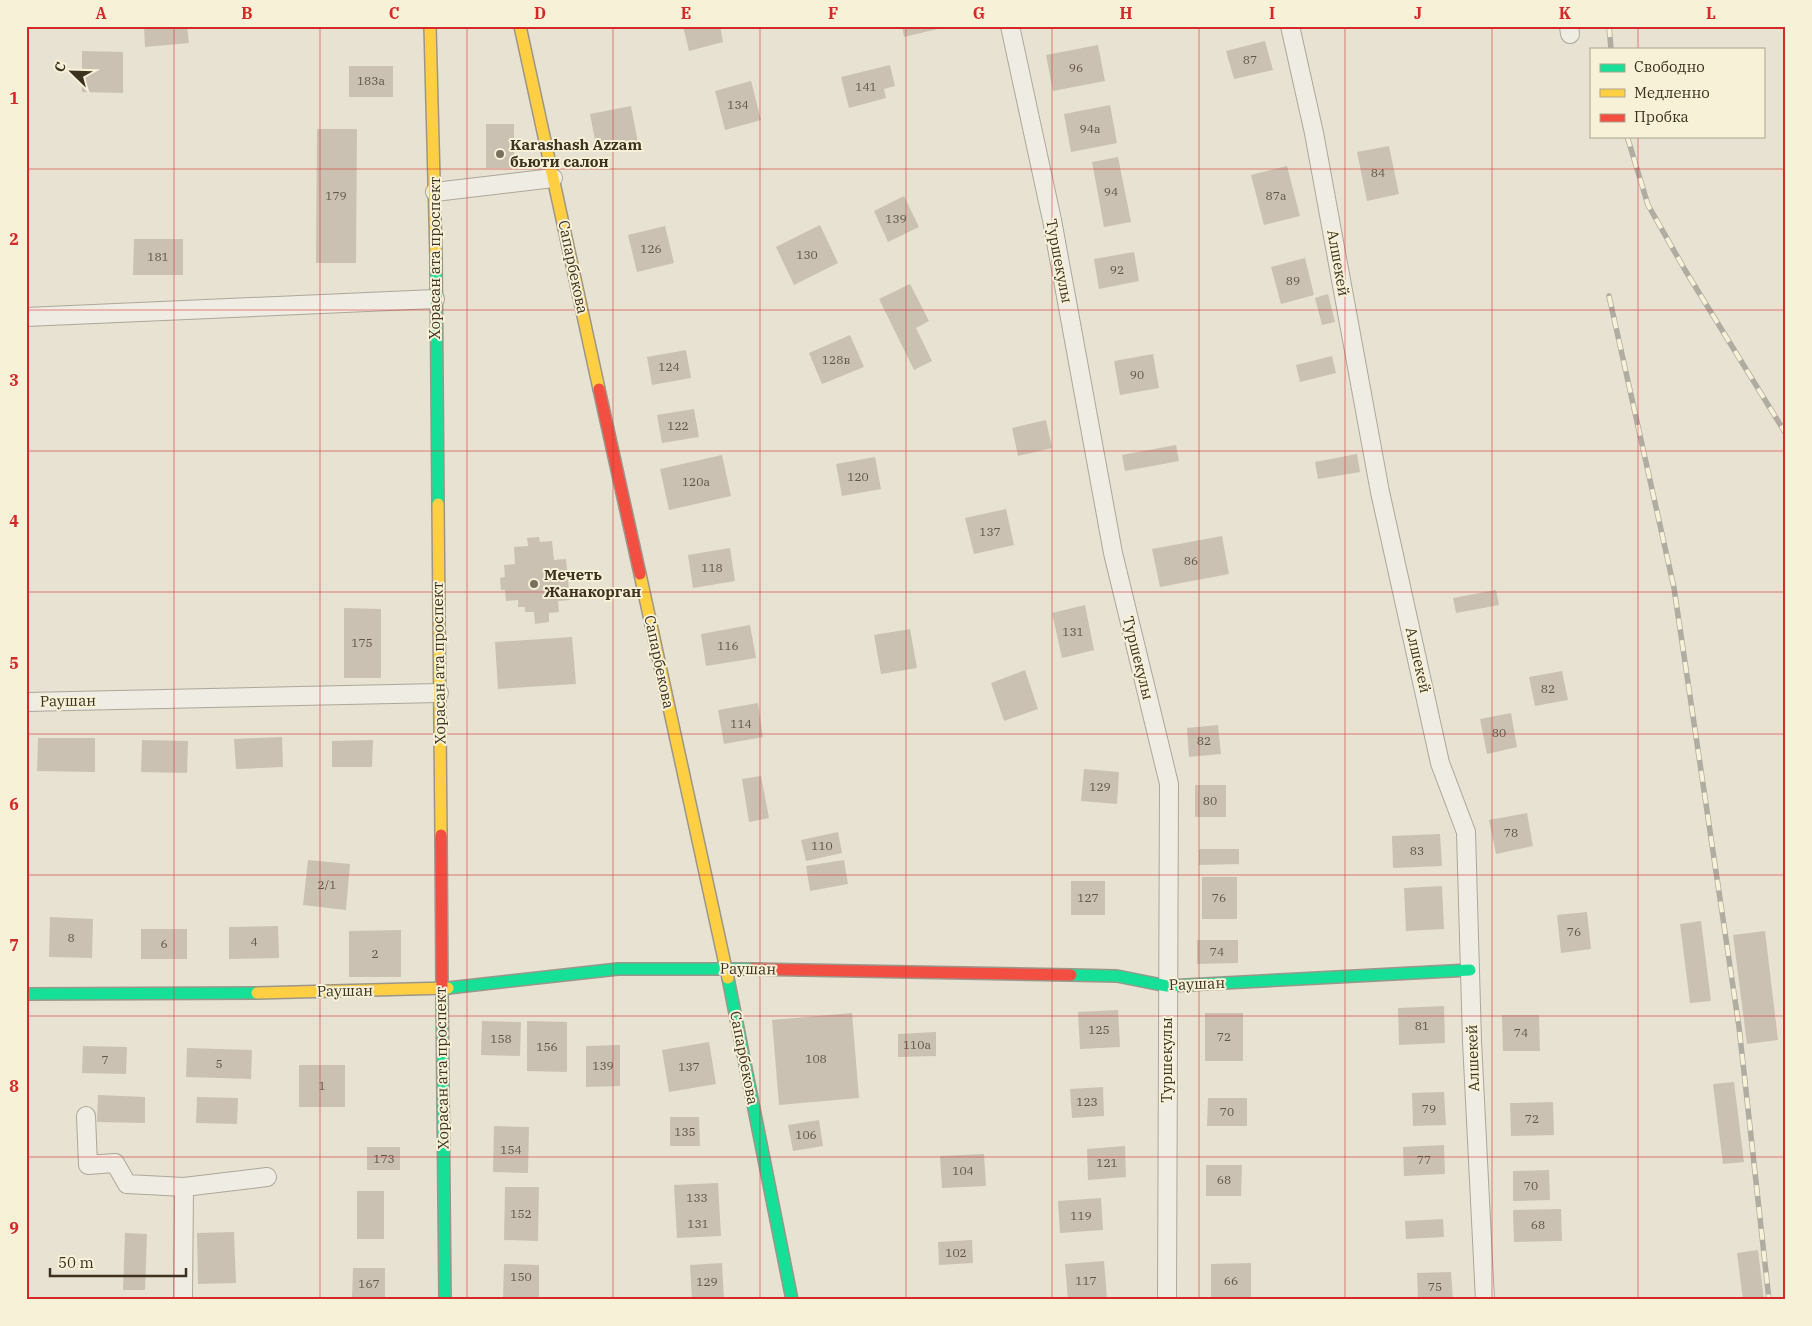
<svg xmlns="http://www.w3.org/2000/svg" width="1812" height="1326" font-family="'IBM Plex Serif',serif">
	<style>
		.building { fill: #cbc1b2 }
		.lines { fill: none; stroke-linecap: round; stroke-linejoin: round }
		.street-casing { stroke: #ada799; stroke-width: 20 }
		.fast-casing { stroke: #9c968a; stroke-width: 14 }
		.slow-casing { stroke: #9c968a; stroke-width: 14 }
		.jam-casing { stroke: #9c968a; stroke-width: 14 }
		.street { stroke: #efece3; stroke-width: 18 }
		.fast { stroke: #16e098; stroke-width: 11 }
		.slow { stroke: #ffcf43; stroke-width: 11 }
		.jam { stroke: #f24e42; stroke-width: 11 }
		.rail-casing { stroke: #afaca2; stroke-width: 5.5 }
		.rail { stroke: #f7f1d8; stroke-width: 4; stroke-dasharray: 11; stroke-linecap: butt }
		.grid { fill: none; stroke: #d62828; stroke-width: 1; stroke-opacity: 0.55 }
		.poi-dot { fill: #786f5e; stroke: #f7f1d8; stroke-width: 2 }
		.labels { text-anchor: middle; stroke-width: 4; stroke-linejoin: round; paint-order: stroke }
		.number-label { font-size: 12px; fill: #605544 }
		.poi-label { font-size: 15px; font-weight: bold; fill: #3d3120; stroke: #f7f1d8; text-anchor: start }
		.street-label { font-size: 15px; fill: #3d3120; stroke: #f7f1d8 }
		.neatline { fill: none; stroke: #d62828; stroke-width: 2 }
		.grid-label { font-size: 16px; text-anchor: middle; font-weight: bold; fill: #d62828 }
	</style>
	<rect width="100%" height="100%" fill="#e7e2d1"/>
	<!-- building -->
	<g class="building">
		<polygon points="144,26 187,26 189,43 145,47"/>
		<polygon points="683,26 720,26 723,42 689,51"/>
		<polygon points="902,26 942,26 942,28 904,37"/>
		<polygon points="1265,41 1273,70 1234,79 1226,51"/>
		<polygon points="1098,45 1105,81 1053,91 1046,55"/>
		<polygon points="82,51 123,52 123,93 82,92"/>
		<polygon points="890,65 895,86 884,89 886,98 849,108 841,77"/>
		<rect x="349" y="66" width="44" height="31"/>
		<polygon points="751,81 761,120 725,130 715,91"/>
		<polygon points="1110,105 1117,143 1071,152 1064,114"/>
		<polygon points="631,106 638,143 597,151 590,114"/>
		<rect x="486" y="124" width="28" height="44"/>
		<polygon points="317,129 357,129 356,263 316,263"/>
		<polygon points="1389,146 1399,194 1367,201 1357,152"/>
		<polygon points="1118,157 1131,222 1104,227 1092,162"/>
		<polygon points="1287,166 1300,216 1264,225 1251,175"/>
		<polygon points="904,196 919,227 888,242 874,211"/>
		<polygon points="820,225 838,263 794,285 776,247"/>
		<polygon points="665,226 674,263 637,272 628,235"/>
		<polygon points="134,239 183,239 183,275 133,275"/>
		<polygon points="1134,252 1139,281 1099,289 1094,259"/>
		<polygon points="1305,258 1314,295 1281,304 1271,267"/>
		<polygon points="910,284 929,321 916,328 932,361 914,370 879,299"/>
		<polygon points="1328,294 1335,322 1322,325 1315,298"/>
		<polygon points="850,335 864,367 822,384 809,353"/>
		<polygon points="686,350 691,378 652,385 647,357"/>
		<polygon points="1153,354 1159,388 1120,395 1114,361"/>
		<polygon points="1332,356 1336,373 1300,382 1296,365"/>
		<polygon points="694,409 699,437 662,443 657,415"/>
		<polygon points="1046,420 1052,448 1018,456 1012,428"/>
		<polygon points="1176,445 1179,461 1125,471 1122,455"/>
		<polygon points="1357,454 1360,472 1318,479 1315,462"/>
		<polygon points="722,455 731,496 669,510 660,469"/>
		<polygon points="875,457 881,489 842,496 836,464"/>
		<polygon points="1006,509 1014,545 974,554 965,518"/>
		<polygon points="1222,536 1229,574 1160,587 1152,549"/>
		<polygon points="539,537 540,542 552,541 554,560 566,559 570,600 558,601 559,612 549,613 549,622 535,624 534,612 525,612 525,607 518,607 518,600 506,601 505,590 501,590 500,578 505,577 504,565 515,564 514,547 528,546 527,538"/>
		<polygon points="730,548 735,581 693,588 688,555"/>
		<polygon points="1496,590 1499,605 1456,613 1453,598"/>
		<polygon points="1085,605 1094,650 1062,658 1052,613"/>
		<polygon points="344,608 381,609 381,678 344,678"/>
		<polygon points="750,625 756,658 706,666 701,634"/>
		<polygon points="910,629 917,668 881,674 874,635"/>
		<polygon points="572,637 576,684 498,689 495,642"/>
		<polygon points="1025,670 1038,709 1004,721 991,683"/>
		<polygon points="1562,671 1568,700 1535,706 1529,677"/>
		<polygon points="758,703 763,737 724,744 718,710"/>
		<polygon points="1511,713 1517,747 1487,754 1480,719"/>
		<polygon points="1218,725 1221,754 1189,757 1187,728"/>
		<polygon points="282,737 283,767 236,769 234,739"/>
		<polygon points="38,738 95,738 95,772 37,771"/>
		<polygon points="142,740 188,741 187,773 141,772"/>
		<polygon points="373,740 372,767 332,767 332,741"/>
		<polygon points="1084,769 1119,772 1117,804 1081,801"/>
		<polygon points="761,776 769,818 749,822 742,779"/>
		<rect x="1195" y="785" width="31" height="32"/>
		<polygon points="1527,813 1533,846 1496,854 1489,820"/>
		<polygon points="838,832 842,853 806,861 801,840"/>
		<polygon points="1440,834 1442,866 1393,868 1392,836"/>
		<polygon points="1199,849 1239,849 1239,864 1199,865"/>
		<polygon points="308,860 350,864 346,910 303,905"/>
		<polygon points="844,860 848,884 810,891 806,866"/>
		<rect x="1202" y="877" width="35" height="42"/>
		<rect x="1071" y="881" width="34" height="34"/>
		<polygon points="1442,886 1444,929 1406,931 1404,888"/>
		<polygon points="1587,912 1591,949 1561,953 1557,915"/>
		<polygon points="50,917 93,919 92,958 49,957"/>
		<polygon points="1701,921 1711,1001 1690,1003 1680,924"/>
		<polygon points="278,926 279,958 229,959 229,927"/>
		<rect x="141" y="929" width="46" height="30"/>
		<polygon points="401,930 401,977 349,977 349,931"/>
		<polygon points="1765,931 1778,1040 1747,1044 1733,935"/>
		<polygon points="1197,940 1238,940 1238,963 1197,964"/>
		<polygon points="1444,1006 1445,1043 1399,1045 1398,1008"/>
		<polygon points="1118,1010 1120,1047 1080,1049 1078,1012"/>
		<polygon points="852,1013 859,1098 779,1105 772,1020"/>
		<rect x="1205" y="1013" width="38" height="48"/>
		<polygon points="1502,1015 1539,1015 1540,1051 1503,1051"/>
		<polygon points="482,1021 521,1022 520,1056 481,1055"/>
		<polygon points="527,1021 567,1022 567,1072 527,1071"/>
		<polygon points="936,1032 936,1056 898,1057 898,1034"/>
		<polygon points="709,1042 716,1084 669,1092 662,1050"/>
		<polygon points="620,1045 620,1086 586,1087 586,1046"/>
		<polygon points="83,1046 127,1047 126,1074 82,1073"/>
		<polygon points="187,1048 252,1050 251,1079 186,1077"/>
		<rect x="299" y="1065" width="46" height="42"/>
		<polygon points="1734,1082 1744,1162 1723,1164 1713,1084"/>
		<polygon points="1103,1087 1104,1116 1072,1118 1070,1089"/>
		<polygon points="1444,1092 1446,1125 1413,1126 1412,1093"/>
		<polygon points="98,1095 145,1097 145,1123 97,1122"/>
		<polygon points="197,1097 238,1098 237,1124 196,1123"/>
		<polygon points="1208,1098 1247,1098 1247,1126 1207,1126"/>
		<polygon points="1553,1102 1554,1135 1511,1136 1510,1103"/>
		<polygon points="670,1117 699,1117 700,1146 670,1146"/>
		<polygon points="819,1120 823,1146 793,1151 788,1125"/>
		<polygon points="494,1126 529,1127 528,1173 493,1172"/>
		<polygon points="1444,1145 1445,1174 1404,1176 1403,1147"/>
		<polygon points="1125,1146 1126,1177 1088,1180 1087,1149"/>
		<rect x="367" y="1147" width="33" height="23"/>
		<polygon points="984,1154 986,1186 942,1188 940,1156"/>
		<polygon points="1206,1165 1242,1165 1241,1196 1206,1196"/>
		<polygon points="1549,1170 1550,1200 1513,1201 1513,1171"/>
		<polygon points="718,1183 721,1236 677,1238 674,1185"/>
		<polygon points="505,1187 539,1187 538,1241 504,1240"/>
		<rect x="357" y="1191" width="27" height="48"/>
		<polygon points="1101,1198 1103,1230 1060,1233 1058,1201"/>
		<polygon points="1561,1209 1562,1241 1514,1242 1513,1210"/>
		<polygon points="1443,1219 1444,1237 1406,1239 1405,1221"/>
		<polygon points="234,1232 236,1283 198,1284 197,1233"/>
		<polygon points="125,1233 147,1234 145,1290 123,1290"/>
		<polygon points="972,1240 973,1263 939,1265 938,1242"/>
		<polygon points="1758,1250 1764,1300 1743,1300 1737,1253"/>
		<polygon points="1104,1261 1107,1298 1068,1300 1065,1264"/>
		<polygon points="722,1263 724,1300 692,1300 690,1265"/>
		<polygon points="1251,1263 1251,1297 1211,1297 1211,1264"/>
		<polygon points="504,1264 539,1265 539,1300 503,1300"/>
		<polygon points="353,1268 385,1268 385,1300 352,1300"/>
		<polygon points="1451,1272 1453,1300 1418,1300 1417,1273"/>
	</g>
	<g class="lines">
		<!-- street casing -->
		<g class="street-casing">
			<g id="street">
				<polyline points="1010,26 1052,220 1113,553 1169,784 1167,1300"/>
				<polyline points="1290,26 1314,133 1380,492 1440,763 1466,832 1472,1041 1485,1300"/>
				<polyline points="1569,26 1570,34"/>
				<polyline points="435,192 553,178"/>
				<polyline points="26,317 435,299"/>
				<polyline points="26,702 439,693"/>
				<polyline points="86,1116 88,1165 115,1163 127,1184 184,1187 183,1300"/>
				<polyline points="184,1187 267,1177"/>
			</g>
		</g>
		<!-- fast casing -->
		<g class="fast-casing">
			<g id="fast">
				<polyline points="436,257 438,504"/>
				<polyline points="1071,975 1117,976 1167,986 1470,970"/>
				<polyline points="728,978 792,1300"/>
				<polyline points="448,988 618,969 752,969"/>
				<polyline points="442,991 445,1300"/>
				<polyline points="26,994 257,993"/>
			</g>
		</g>
		<!-- slow casing -->
		<g class="slow-casing">
			<g id="slow">
				<polyline points="430,26 436,257"/>
				<polyline points="520,26 599,389"/>
				<polyline points="438,504 441,835"/>
				<polyline points="640,574 728,978"/>
				<polyline points="257,993 448,988"/>
			</g>
		</g>
		<!-- jam casing -->
		<g class="jam-casing">
			<g id="jam">
				<polyline points="599,389 640,574"/>
				<polyline points="441,835 442,991"/>
				<polyline points="752,969 1071,975"/>
			</g>
		</g>
		<!-- street -->
		<use href="#street" class="street"/>
		<!-- fast -->
		<use href="#fast" class="fast"/>
		<!-- slow -->
		<use href="#slow" class="slow"/>
		<!-- jam -->
		<use href="#jam" class="jam"/>
		<!-- rail casing -->
		<g class="rail-casing">
			<g id="rail">
				<polyline points="1609,26 1611,49"/>
				<polyline points="1627,136 1648,205 1685,270 1786,434"/>
				<polyline points="1609,296 1674,588 1739,1027 1769,1300"/>
			</g>
		</g>
		<!-- rail -->
		<use href="#rail" class="rail"/>
	</g>
	<!-- grid -->
	<path class="grid" d="M174 26V1300M320 26V1300M467 26V1300M613 26V1300M760 26V1300M906 26V1300M1052 26V1300M1199 26V1300M1345 26V1300M1492 26V1300M1638 26V49M1638 136V1300M26 169H1786M26 310H1786M26 451H1786M26 592H1786M26 734H1786M26 875H1786M26 1016H1786M26 1157H1786"/>
	<!-- markers -->
	<g class="poi-dot">
		<circle cx="500" cy="154" r="5"/>
		<circle cx="534" cy="584" r="5"/>
	</g>
	<g class="labels">
		<!-- number labels -->
		<g class="number-label">
			<text x="1250" y="64">87</text>
			<text x="1076" y="72">96</text>
			<text x="371" y="85">183а</text>
			<text x="866" y="91">141</text>
			<text x="738" y="109">134</text>
			<text x="1090" y="133">94а</text>
			<text x="1378" y="177">84</text>
			<text x="1111" y="196">94</text>
			<text x="336" y="200">179</text>
			<text x="1276" y="200">87а</text>
			<text x="896" y="223">139</text>
			<text x="651" y="253">126</text>
			<text x="807" y="259">130</text>
			<text x="158" y="261">181</text>
			<text x="1117" y="274">92</text>
			<text x="1293" y="285">89</text>
			<text x="836" y="364">128в</text>
			<text x="669" y="371">124</text>
			<text x="1137" y="379">90</text>
			<text x="678" y="430">122</text>
			<text x="858" y="481">120</text>
			<text x="696" y="486">120а</text>
			<text x="990" y="536">137</text>
			<text x="1191" y="565">86</text>
			<text x="712" y="572">118</text>
			<text x="1073" y="636">131</text>
			<text x="362" y="647">175</text>
			<text x="728" y="650">116</text>
			<text x="1548" y="693">82</text>
			<text x="741" y="728">114</text>
			<text x="1499" y="737">80</text>
			<text x="1204" y="745">82</text>
			<text x="1100" y="791">129</text>
			<text x="1210" y="805">80</text>
			<text x="1511" y="837">78</text>
			<text x="822" y="850">110</text>
			<text x="1417" y="855">83</text>
			<text x="327" y="889">2/1</text>
			<text x="1088" y="902">127</text>
			<text x="1219" y="902">76</text>
			<text x="1574" y="936">76</text>
			<text x="71" y="942">8</text>
			<text x="254" y="946">4</text>
			<text x="164" y="948">6</text>
			<text x="1217" y="956">74</text>
			<text x="375" y="958">2</text>
			<text x="1422" y="1030">81</text>
			<text x="1099" y="1034">125</text>
			<text x="1521" y="1037">74</text>
			<text x="1224" y="1041">72</text>
			<text x="501" y="1043">158</text>
			<text x="917" y="1049">110а</text>
			<text x="547" y="1051">156</text>
			<text x="816" y="1063">108</text>
			<text x="105" y="1064">7</text>
			<text x="219" y="1068">5</text>
			<text x="603" y="1070">139</text>
			<text x="689" y="1071">137</text>
			<text x="322" y="1090">1</text>
			<text x="1087" y="1106">123</text>
			<text x="1429" y="1113">79</text>
			<text x="1227" y="1116">70</text>
			<text x="1532" y="1123">72</text>
			<text x="685" y="1136">135</text>
			<text x="806" y="1139">106</text>
			<text x="511" y="1154">154</text>
			<text x="384" y="1163">173</text>
			<text x="1424" y="1164">77</text>
			<text x="1107" y="1167">121</text>
			<text x="963" y="1175">104</text>
			<text x="1224" y="1184">68</text>
			<text x="1531" y="1190">70</text>
			<text x="697" y="1202">133</text>
			<text x="521" y="1218">152</text>
			<text x="1081" y="1220">119</text>
			<text x="698" y="1228">131</text>
			<text x="1538" y="1229">68</text>
			<text x="956" y="1257">102</text>
			<text x="521" y="1281">150</text>
			<text x="1086" y="1285">117</text>
			<text x="1231" y="1285">66</text>
			<text x="707" y="1286">129</text>
			<text x="369" y="1288">167</text>
			<text x="1435" y="1291">75</text>
		</g>
		<!-- poi labels -->
		<g class="poi-label">
			<text x="510" y="150">Karashash Azzam<tspan x="510" dy="17">бьюти салон</tspan></text>
			<text x="544" y="580">Мечеть<tspan x="544" dy="17">Жанакорган</tspan></text>
		</g>
		<!-- street labels -->
		<g class="street-label">
			<text transform="translate(435 258) rotate(-90)" y="5">Хорасан ата проспект</text>
			<text transform="translate(1059 261) rotate(79)" y="5">Туршекулы</text>
			<text transform="translate(1338 263) rotate(80)" y="5">Алшекей</text>
			<text transform="translate(573 267) rotate(78)" y="5">Сапарбекова</text>
			<text transform="translate(1138 658) rotate(76)" y="5">Туршекулы</text>
			<text transform="translate(1418 660) rotate(77)" y="5">Алшекей</text>
			<text transform="translate(659 662) rotate(78)" y="5">Сапарбекова</text>
			<text transform="translate(439 663) rotate(-91)" y="5">Хорасан ата проспект</text>
			<text transform="translate(68 701) rotate(-1)" y="5">Раушан</text>
			<text transform="translate(748 969) rotate(1)" y="5">Раушан</text>
			<text transform="translate(1197 984) rotate(-2)" y="5">Раушан</text>
			<text transform="translate(345 991) rotate(-1)" y="5">Раушан</text>
			<text transform="translate(744 1058) rotate(79)" y="5">Сапарбекова</text>
			<text transform="translate(1473 1058) rotate(-92)" y="5">Алшекей</text>
			<text transform="translate(1167 1060) rotate(-90)" y="5">Туршекулы</text>
			<text transform="translate(442 1068) rotate(-91)" y="5">Хорасан ата проспект</text>
		</g>
	</g>
	<!-- border -->
	<rect width="1812" height="1326" fill="none" stroke="#f7f1d8" stroke-width="55"/>
	<!-- legend -->
	<rect x="1590" y="48" width="175" height="90" fill="#f7f1d8" stroke="#ada48e"/>
	<rect x="1600" y="64" width="25" height="8" fill="#16e098" stroke="#ada48e"/>
	<text x="1634" y="72" font-size="15" fill="#3d3120">Свободно</text>
	<rect x="1600" y="89" width="25" height="8" fill="#ffcf43" stroke="#ada48e"/>
	<text x="1634" y="98" font-size="15" fill="#3d3120">Медленно</text>
	<rect x="1600" y="114" width="25" height="8" fill="#f24e42" stroke="#ada48e"/>
	<text x="1634" y="122" font-size="15" fill="#3d3120">Пробка</text>
	<!-- north arrow -->
	<g transform="translate(72 72) rotate(293)" stroke="#f7f1d8" stroke-width="4" paint-order="stroke">
	<path d="M0-4L9 19L0 12L-9 19Z" fill="#3d3120"/>
	<text y="-8" font-size="14" font-weight="bold" text-anchor="middle" fill="#3d3120">С</text>
	</g>
	<!-- scale -->
	<path d="M50 1268v8h136v-8" fill="none" stroke="#3d3120" stroke-width="2.5"/>
	<text x="58" y="1268" font-size="15" fill="#3d3120" stroke="#f7f1d8" stroke-width="4" paint-order="stroke">50 m</text>
	<rect x="28" y="28" width="1756" height="1270" class="neatline"/>
	<g class="grid-label">
		<text x="101" y="19">A</text>
		<text x="247" y="19">B</text>
		<text x="394" y="19">C</text>
		<text x="540" y="19">D</text>
		<text x="686" y="19">E</text>
		<text x="833" y="19">F</text>
		<text x="979" y="19">G</text>
		<text x="1126" y="19">H</text>
		<text x="1272" y="19">I</text>
		<text x="1418" y="19">J</text>
		<text x="1565" y="19">K</text>
		<text x="1711" y="19">L</text>
		<text x="14" y="104">1</text>
		<text x="14" y="245">2</text>
		<text x="14" y="386">3</text>
		<text x="14" y="527">4</text>
		<text x="14" y="669">5</text>
		<text x="14" y="810">6</text>
		<text x="14" y="951">7</text>
		<text x="14" y="1092">8</text>
		<text x="14" y="1234">9</text>
	</g>
</svg>
